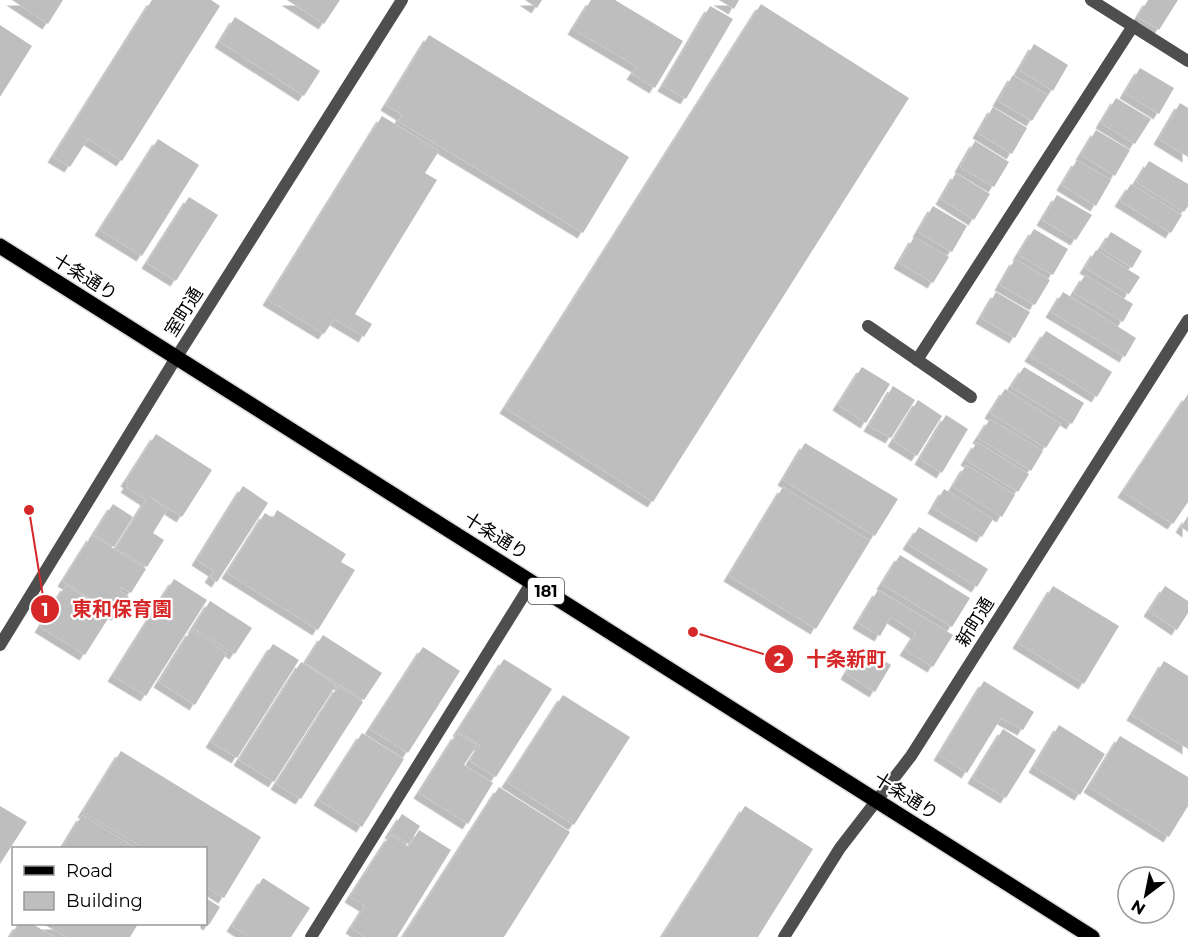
<svg xmlns="http://www.w3.org/2000/svg" width="1188" height="937" font-family="Montserrat,'Noto Sans JP',sans-serif">
	<style>
		.building { fill: #bebebe; filter: url(#shadow) }
		.lines { fill: none; stroke-linecap: round; stroke-linejoin: round }
		.primary-casing { stroke: #dbdbdb; stroke-width: 18 }
		.service { stroke: #4e4e4e; stroke-width: 12 }
		.minor { stroke: #4e4e4e; stroke-width: 12 }
		.primary { stroke: #000; stroke-width: 15 }
		.labels { text-anchor: middle; stroke-width: 4.5; stroke-linejoin: round; paint-order: stroke }
		.shield { fill: #fff; stroke: #4c4c4c; stroke-width: 1.5 }
		.shield-label { font-size: 16px; font-weight: bold; fill: #000 }
		.street-label { font-size: 18px; fill: #000; stroke: #fff }
		.leader { fill: none; stroke: #d62828; stroke-width: 2 }
		.callout-dot { fill: #d62828; stroke: #fff; stroke-width: 2 }
		.mark-label { font-size: 18px; text-anchor: middle; font-weight: bold; fill: #fff }
		.callout-label { font-size: 20px; text-anchor: middle; font-weight: bold; fill: #d62828; stroke: #fff; stroke-width: 4.5; stroke-linejoin: round; paint-order: stroke }
	</style>
	<defs>
		<filter id="shadow"><feDropShadow dx="-5.5" dy="5.5" stdDeviation="0" flood-color="#0004"/></filter>
	</defs>
	<rect width="100%" height="100%" fill="#fff"/>
	<!-- building -->
	<g class="building">
		<polygon points="12,0 63,0 48,24"/>
		<polygon points="152,0 211,0 220,6 122,161 88,139 70,167 53,157"/>
		<polygon points="287,0 340,0 324,24"/>
		<polygon points="525,0 542,0 537,8"/>
		<polygon points="591,0 615,0 683,41 655,88 632,74 637,67 573,29"/>
		<polygon points="719,0 739,0 734,9"/>
		<polygon points="1148,0 1178,0 1159,30 1138,17"/>
		<polygon points="761,4 909,98 653,502 505,408"/>
		<polygon points="710,6 733,19 686,99 663,86"/>
		<polygon points="235,17 320,71 304,96 220,42"/>
		<polygon points="0,25 32,46 0,97"/>
		<polygon points="429,35 629,157 583,233 398,121 402,115 386,105"/>
		<polygon points="1034,44 1068,65 1053,91 1019,70"/>
		<polygon points="1140,68 1174,88 1159,114 1125,93"/>
		<polygon points="1013,75 1048,95 1032,121 998,101"/>
		<polygon points="1116,98 1151,119 1135,144 1101,123"/>
		<polygon points="1180,103 1188,108 1188,157 1159,139"/>
		<polygon points="993,107 1027,128 1012,154 978,133"/>
		<polygon points="382,116 439,151 425,173 437,180 355,314 372,324 364,337 334,319 324,334 268,300"/>
		<polygon points="1096,130 1130,150 1115,176 1081,155"/>
		<polygon points="158,139 199,165 142,256 100,230"/>
		<polygon points="975,141 1009,162 994,187 960,167"/>
		<polygon points="1077,160 1111,180 1096,206 1062,185"/>
		<polygon points="1149,161 1188,184 1188,206 1184,212 1136,182"/>
		<polygon points="956,173 990,194 974,220 941,199"/>
		<polygon points="1131,184 1182,215 1171,233 1120,201"/>
		<polygon points="1057,195 1092,215 1076,240 1042,220"/>
		<polygon points="189,197 218,215 176,281 147,263"/>
		<polygon points="933,206 967,226 952,252 918,232"/>
		<polygon points="1034,229 1068,249 1053,275 1018,255"/>
		<polygon points="1111,232 1142,251 1132,268 1101,248"/>
		<polygon points="914,237 949,257 933,283 899,263"/>
		<polygon points="1096,250 1140,277 1129,294 1085,268"/>
		<polygon points="1015,259 1050,280 1035,305 1000,285"/>
		<polygon points="1085,275 1133,304 1123,322 1074,293"/>
		<polygon points="996,292 1030,312 1015,338 981,318"/>
		<polygon points="1063,292 1136,338 1125,357 1051,312"/>
		<polygon points="1046,331 1112,372 1097,397 1030,356"/>
		<polygon points="862,367 890,384 866,423 838,405"/>
		<polygon points="1024,367 1084,403 1072,424 1011,387"/>
		<polygon points="893,386 915,400 891,438 869,426"/>
		<polygon points="1005,389 1061,424 1046,448 990,413"/>
		<polygon points="1188,394 1188,502 1173,524 1123,492"/>
		<polygon points="918,400 942,416 917,456 893,441"/>
		<polygon points="946,415 968,429 942,473 920,459"/>
		<polygon points="990,419 1043,451 1031,471 978,438"/>
		<polygon points="156,434 212,470 182,517 148,495 167,510 153,533 164,540 147,567 116,548 146,500 126,487 129,483 126,481"/>
		<polygon points="977,442 1029,474 1018,492 966,460"/>
		<polygon points="805,443 898,499 875,536 783,480"/>
		<polygon points="966,465 1015,495 1002,517 953,487"/>
		<polygon points="243,486 268,503 217,582 210,577 214,571 197,560"/>
		<polygon points="783,487 870,541 816,629 729,576"/>
		<polygon points="944,489 993,519 982,537 933,508"/>
		<polygon points="113,504 133,517 114,547 94,534"/>
		<polygon points="277,510 346,554 341,562 355,570 318,630 227,573 265,513 273,518"/>
		<polygon points="1188,516 1188,532 1181,527"/>
		<polygon points="919,527 988,569 977,587 908,544"/>
		<polygon points="92,535 146,569 131,593 121,587 119,590 129,597 117,615 63,581"/>
		<polygon points="900,555 970,598 952,627 882,584"/>
		<polygon points="174,579 207,600 146,696 113,676"/>
		<polygon points="66,585 111,614 85,655 40,627"/>
		<polygon points="1053,586 1119,626 1084,684 1018,643"/>
		<polygon points="1165,586 1188,601 1188,613 1177,630 1149,611"/>
		<polygon points="878,590 953,635 933,667 905,650 916,633 891,617 880,636 858,623"/>
		<polygon points="210,601 252,628 235,654 193,628"/>
		<polygon points="191,630 227,653 195,705 159,682"/>
		<polygon points="323,635 382,673 364,700 305,663"/>
		<polygon points="273,644 299,660 237,758 211,742"/>
		<polygon points="423,647 460,671 408,753 370,729"/>
		<polygon points="862,647 891,665 875,692 846,674"/>
		<polygon points="504,659 552,689 496,777 470,761 480,745 458,731"/>
		<polygon points="1164,661 1188,676 1188,749 1132,715"/>
		<polygon points="301,662 336,685 274,782 239,760"/>
		<polygon points="984,681 1034,712 1023,730 1001,718 967,773 939,755"/>
		<polygon points="338,686 363,702 301,799 276,784"/>
		<polygon points="563,695 630,737 574,825 507,782"/>
		<polygon points="1059,725 1105,754 1080,795 1034,767"/>
		<polygon points="1003,729 1036,750 1006,798 973,778"/>
		<polygon points="362,733 404,759 362,827 319,800"/>
		<polygon points="457,733 477,745 464,765 493,783 468,824 419,793"/>
		<polygon points="1120,736 1188,777 1188,806 1169,837 1089,787"/>
		<polygon points="121,751 261,837 224,898 206,887 206,848 143,848 83,812"/>
		<polygon points="499,787 570,832 504,937 403,937"/>
		<polygon points="0,806 27,822 0,864"/>
		<polygon points="745,806 813,849 758,937 662,937"/>
		<polygon points="402,814 420,826 409,844 390,833"/>
		<polygon points="82,815 136,848 62,848"/>
		<polygon points="419,830 451,850 397,937 365,937 351,928 365,906 350,897 390,835 409,847"/>
		<polygon points="263,878 310,908 291,937 249,937 232,926"/>
		<polygon points="206,898 220,907 209,925 206,923"/>
		<polygon points="18,924 32,924 55,937 10,937"/>
		<polygon points="43,924 138,924 130,937 66,937"/>
	</g>
	<g class="lines">
		<!-- primary casing -->
		<g class="primary-casing">
			<polyline id="primary" points="0,246 1092,937"/>
		</g>
		<!-- service -->
		<g class="service">
			<polyline points="868,326 971,397"/>
			<polyline points="917,360 1133,26"/>
			<polyline points="0,645 176,358"/>
			<polyline points="311,937 532,582"/>
		</g>
		<!-- minor -->
		<g class="minor">
			<polyline points="1091,0 1188,61"/>
			<polyline points="176,358 402,0"/>
			<polyline points="784,937 840,848 911,756 1188,320"/>
		</g>
		<!-- primary -->
		<use href="#primary" class="primary"/>
	</g>
	<g class="labels">
		<!-- shield labels -->
		<rect class="shield" x="528" y="578" width="36" height="26" rx="4.5"/>
		<g class="shield-label">
			<text x="546" y="597">181</text>
		</g>
		<!-- street labels -->
		<g class="street-label">
			<text transform="translate(85 277) rotate(32)" y="6">十条通り</text>
			<text transform="translate(184 312) rotate(-58)" y="6">室町通</text>
			<text transform="translate(496 536) rotate(32)" y="6">十条通り</text>
			<text transform="translate(975 622) rotate(-58)" y="6">新町通</text>
			<text transform="translate(906 796) rotate(32)" y="6">十条通り</text>
		</g>
	</g>
	<!-- callouts -->
	<path class="leader" d="M29 510L45 609M693 632L779 659"/>
	<g class="callout-dot">
		<circle cx="29" cy="510" r="6"/>
		<circle cx="693" cy="632" r="6"/>
		<circle cx="45" cy="609" r="15"/>
		<circle cx="779" cy="659" r="15"/>
	</g>
	<g class="mark-label">
		<text x="45" y="616">1</text>
		<text x="779" y="666">2</text>
	</g>
	<g class="callout-label">
		<text x="122" y="616">東和保育園</text>
		<text x="846" y="666">十条新町</text>
	</g>
	<!-- legend -->
	<rect x="12" y="847" width="195" height="78" fill="#ffffff" stroke="#999999" stroke-width="1.5"/>
	<rect x="24" y="866" width="30" height="9" fill="#000000" stroke="#999999" stroke-width="1.5"/>
	<text x="66" y="877" font-size="18" fill="#000000">Road</text>
	<rect x="24" y="892" width="30" height="18" fill="#bebebe" stroke="#999999" stroke-width="1.5"/>
	<text x="66" y="907" font-size="18" fill="#000000">Building</text>
	<!-- north arrow -->
	<g transform="translate(1146 895) rotate(212)"><circle r="28" fill="#ffffff" stroke="#999999" stroke-width="1.5"/>
	<path d="M0-4.5L10 22L0 15L-10 22Z" fill="#000000"/>
	<text y="-9" font-size="16" font-weight="bold" text-anchor="middle" fill="#000000">N</text>
	</g>
</svg>
